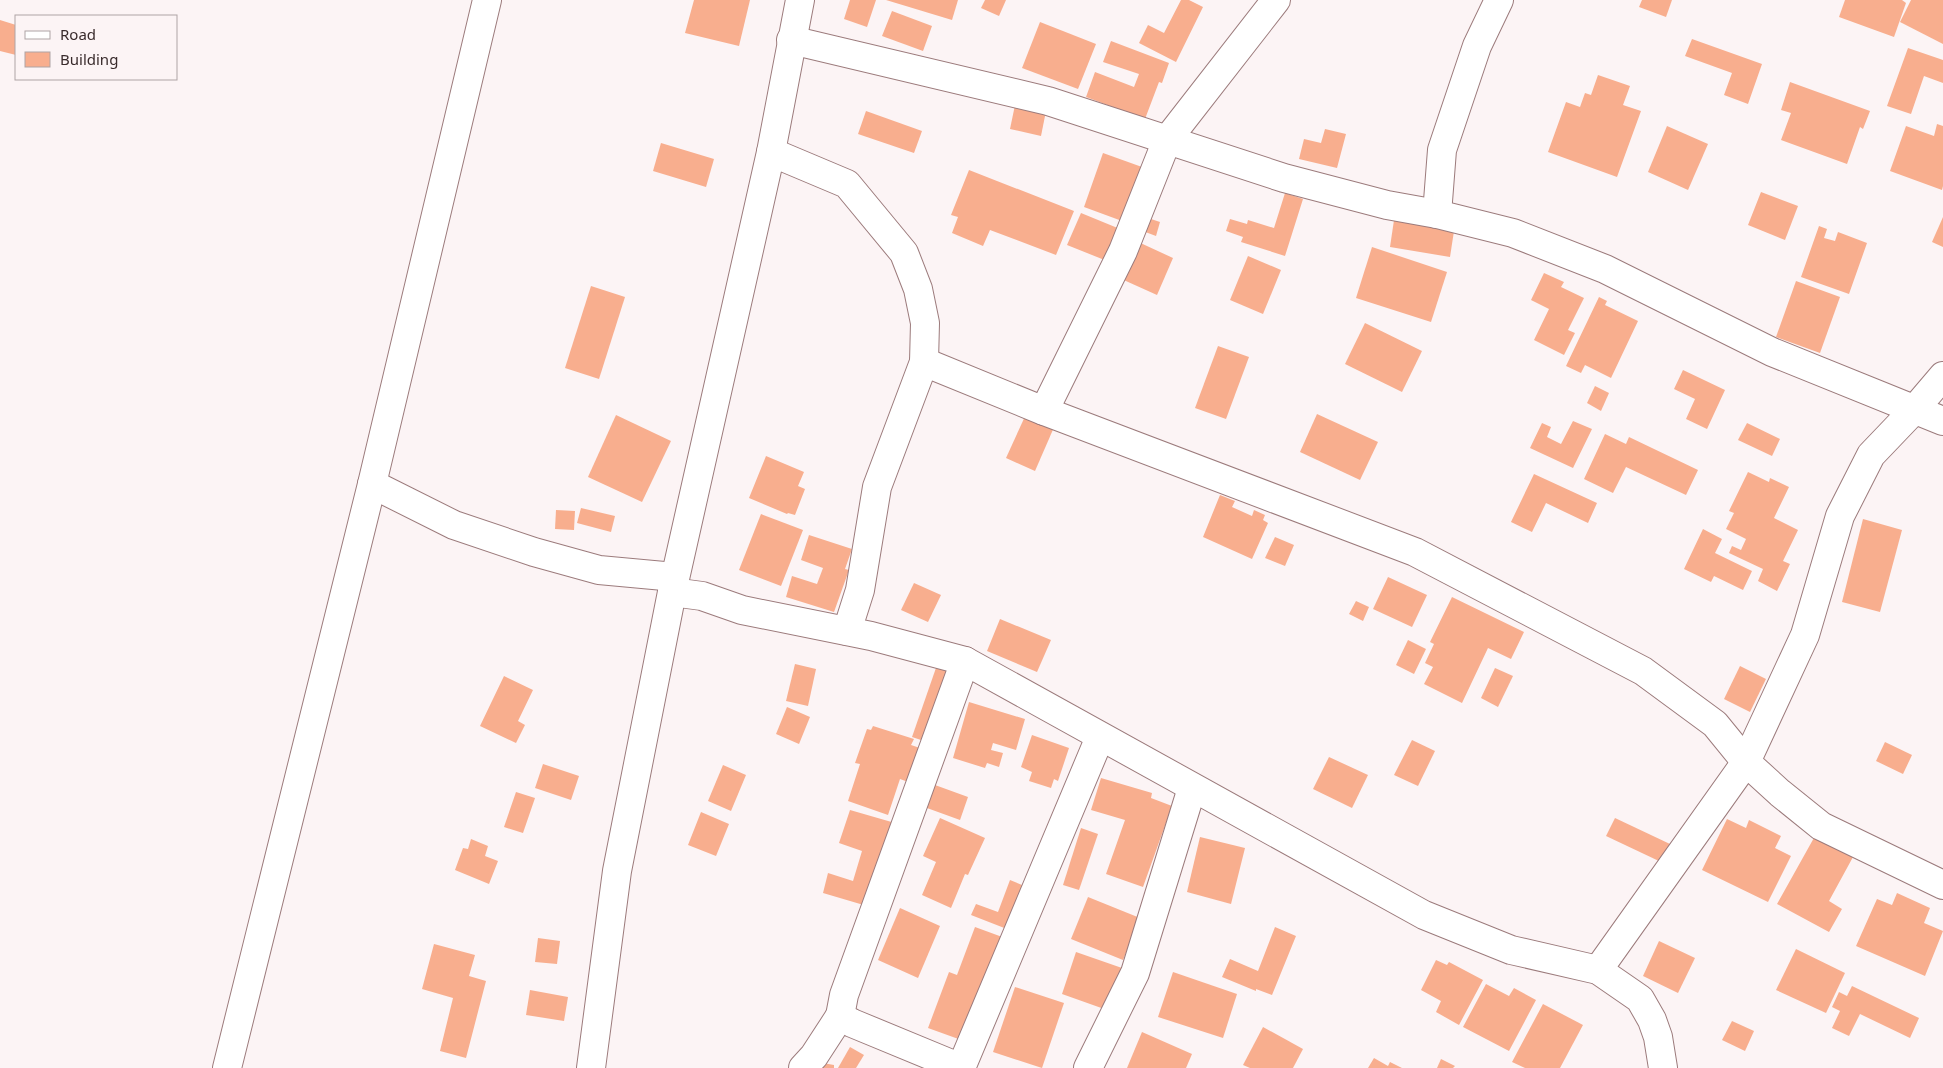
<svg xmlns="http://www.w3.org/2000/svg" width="1943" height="1068" font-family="'Noto Sans',sans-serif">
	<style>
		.building { fill: #f8ae8e }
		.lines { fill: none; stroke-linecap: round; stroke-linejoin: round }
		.minor-casing { stroke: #9c7b7c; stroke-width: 30 }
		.highway-casing { stroke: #9c7b7c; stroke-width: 30 }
		.minor { stroke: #fff; stroke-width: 28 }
		.highway { stroke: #fff; stroke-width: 28 }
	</style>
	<rect width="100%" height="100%" fill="#fcf4f5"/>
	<!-- building -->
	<g class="building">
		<polygon points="694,0 750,0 739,46 685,33"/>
		<polygon points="850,0 876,0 867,27 844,19"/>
		<polygon points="886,0 958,0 952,20"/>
		<polygon points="985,0 1006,0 999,16 981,8"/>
		<polygon points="1181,0 1189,0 1203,7 1176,62 1139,43 1148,25 1164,33"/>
		<polygon points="1642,0 1672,0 1666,17 1639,7"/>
		<polygon points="1845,0 1902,0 1906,3 1894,37 1839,17"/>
		<polygon points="1911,0 1943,0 1943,44 1900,22"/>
		<polygon points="892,11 932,26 923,51 882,36"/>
		<polygon points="0,20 16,25 16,55 0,51"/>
		<polygon points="1040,22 1096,44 1078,89 1022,68"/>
		<polygon points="1692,39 1762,64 1748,104 1724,95 1732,73 1685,56"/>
		<polygon points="1111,41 1169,63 1162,83 1159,82 1145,119 1086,97 1095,72 1134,87 1139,74 1103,62"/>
		<polygon points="1908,48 1943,60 1943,83 1924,76 1911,114 1887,106"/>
		<polygon points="1598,75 1630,86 1623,105 1641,111 1617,177 1548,152 1566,102 1580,107 1585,93 1591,95"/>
		<polygon points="1790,82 1870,111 1863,129 1860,127 1847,164 1781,140 1791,113 1781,110"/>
		<polygon points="1015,105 1046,111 1041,136 1010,129"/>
		<polygon points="866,111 922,131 914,153 858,134"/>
		<polygon points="1937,124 1943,126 1943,186 1942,190 1890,171 1906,126 1934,136"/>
		<polygon points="1667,126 1708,144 1688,190 1648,172"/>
		<polygon points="1325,129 1346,134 1337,168 1299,159 1304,139 1321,143"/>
		<polygon points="661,143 714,159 706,187 653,171"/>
		<polygon points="1103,153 1142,167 1122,221 1084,207"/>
		<polygon points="969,170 1074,211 1056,255 990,230 983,246 952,233 958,217 951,215"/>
		<polygon points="1761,192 1798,206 1785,240 1748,225"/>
		<polygon points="1285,193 1303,199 1285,256 1241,242 1243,237 1226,231 1230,219 1247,224 1248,220 1274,228"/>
		<polygon points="1081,213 1120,229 1107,261 1067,245"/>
		<polygon points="1145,217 1160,222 1156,236 1140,230"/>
		<polygon points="1943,217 1943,247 1932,242"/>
		<polygon points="1394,220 1454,231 1450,257 1390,247"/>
		<polygon points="1819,226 1827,229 1824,238 1835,241 1838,232 1867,243 1849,294 1801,277"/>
		<polygon points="1134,240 1173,258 1157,295 1117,277"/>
		<polygon points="1372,247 1447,272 1431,322 1356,298"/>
		<polygon points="1248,256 1281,270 1263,314 1230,300"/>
		<polygon points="1544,273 1564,282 1561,287 1584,298 1568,330 1575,333 1564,355 1534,340 1549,309 1531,300"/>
		<polygon points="1796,281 1840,297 1820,353 1776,337"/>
		<polygon points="591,286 625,297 599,379 565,368"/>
		<polygon points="1599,297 1607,301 1605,305 1638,321 1611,378 1585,365 1581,373 1566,366"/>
		<polygon points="1365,323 1422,351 1402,392 1345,364"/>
		<polygon points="1218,346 1249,357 1226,419 1195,408"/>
		<polygon points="1683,370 1725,390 1707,429 1686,419 1695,399 1674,389"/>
		<polygon points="1595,386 1609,393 1601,411 1587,403"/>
		<polygon points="1027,412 1055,425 1035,471 1006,458"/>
		<polygon points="1317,414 1378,442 1360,480 1300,452"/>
		<polygon points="616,415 671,441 642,502 588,477"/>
		<polygon points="1573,421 1592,429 1573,468 1530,448 1542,423 1551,427 1547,437 1561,444"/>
		<polygon points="1747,423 1780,439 1772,456 1738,440"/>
		<polygon points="1605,434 1626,444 1629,437 1698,470 1686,495 1626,467 1613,493 1584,479"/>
		<polygon points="766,456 804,472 798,486 805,489 795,515 788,513 787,514 749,498"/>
		<polygon points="1748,472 1769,482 1770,478 1789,487 1774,518 1798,530 1783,561 1790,564 1777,591 1758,581 1763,569 1729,553 1732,546 1741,550 1746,539 1726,529 1734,513 1729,511"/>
		<polygon points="1534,474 1597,503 1588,523 1546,503 1532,532 1511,522"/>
		<polygon points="1220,495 1235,501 1232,507 1252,516 1254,510 1265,515 1263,520 1268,523 1252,559 1203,537"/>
		<polygon points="581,508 615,516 611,532 577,523"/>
		<polygon points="556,510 575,511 574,530 555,529"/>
		<polygon points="761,514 803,530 781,586 739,570"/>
		<polygon points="1863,519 1902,530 1880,612 1842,602"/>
		<polygon points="1703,529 1722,539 1715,553 1752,571 1743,590 1714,576 1711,582 1684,569"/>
		<polygon points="809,535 852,549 845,569 849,570 834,612 786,597 792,576 817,584 823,568 801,560"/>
		<polygon points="1275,537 1294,545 1285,566 1265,558"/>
		<polygon points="1388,577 1427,595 1412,627 1373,609"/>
		<polygon points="914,583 941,595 928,622 901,610"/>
		<polygon points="1452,597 1524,632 1511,659 1488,648 1462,703 1424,684 1433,667 1425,663 1434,644 1430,642"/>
		<polygon points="1356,601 1369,607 1363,621 1349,614"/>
		<polygon points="1000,619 1051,640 1037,672 987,651"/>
		<polygon points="1408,640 1426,649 1414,674 1396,665"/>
		<polygon points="795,664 816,669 808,706 786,701"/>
		<polygon points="937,665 954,671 930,743 912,737"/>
		<polygon points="1740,666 1766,679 1750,712 1724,699"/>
		<polygon points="1495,668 1513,676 1498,707 1481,698"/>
		<polygon points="504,676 533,690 518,721 525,725 516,743 480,726"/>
		<polygon points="969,702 1025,719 1016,750 993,743 991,750 1003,753 999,767 987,763 985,768 953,758"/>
		<polygon points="787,707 810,717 799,744 776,734"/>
		<polygon points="873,726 914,739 911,745 923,749 911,783 900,779 888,815 848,801 860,764 855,763 867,729 871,730"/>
		<polygon points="1032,735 1069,748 1058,781 1054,779 1051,788 1029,781 1032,772 1021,767"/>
		<polygon points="1412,740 1435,751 1418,786 1394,775"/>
		<polygon points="1885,742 1912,755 1903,774 1876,761"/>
		<polygon points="1329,757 1368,775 1352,808 1313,789"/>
		<polygon points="543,764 579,776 571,800 535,788"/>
		<polygon points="723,765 746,775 731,811 708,801"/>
		<polygon points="1101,778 1152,793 1151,798 1172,806 1143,887 1106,874 1125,820 1091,810"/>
		<polygon points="935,785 968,797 960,820 927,808"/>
		<polygon points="516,792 535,798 523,833 504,827"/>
		<polygon points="850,810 895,823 867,906 823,893 828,873 853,881 862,851 839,843"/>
		<polygon points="701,812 729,824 716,856 688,845"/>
		<polygon points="940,818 985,838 968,875 965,874 951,908 922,895 936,862 923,856"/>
		<polygon points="1615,818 1670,844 1661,862 1606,836"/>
		<polygon points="1727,819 1746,828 1749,820 1781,836 1775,848 1791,856 1768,902 1702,870"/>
		<polygon points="1081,828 1098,834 1079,890 1063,885"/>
		<polygon points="1815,836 1853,857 1829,901 1842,909 1829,932 1777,904"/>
		<polygon points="1200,837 1245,848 1231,904 1187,892"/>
		<polygon points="471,839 488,846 485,856 498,861 489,884 455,870 463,848 468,849"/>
		<polygon points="1010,880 1029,888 1012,931 971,915 976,904 998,912"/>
		<polygon points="1897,893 1930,908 1924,923 1943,931 1925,976 1856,946 1877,899 1892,905"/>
		<polygon points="1088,897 1140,918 1123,960 1071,939"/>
		<polygon points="900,908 940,926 918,978 878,960"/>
		<polygon points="975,927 1005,938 964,1041 928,1028 949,972 957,975"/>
		<polygon points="1275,927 1296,936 1272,995 1256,989 1256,991 1222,977 1230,959 1258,971"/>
		<polygon points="538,938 560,941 557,964 535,962"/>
		<polygon points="1659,941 1695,958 1678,993 1643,976"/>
		<polygon points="434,944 475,955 469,976 486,981 466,1058 440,1051 453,998 422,989"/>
		<polygon points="1796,949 1845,973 1826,1013 1776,990"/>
		<polygon points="1076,952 1122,968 1107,1010 1062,994"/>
		<polygon points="1436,960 1447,965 1449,962 1483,980 1459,1025 1436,1012 1441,1001 1421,990"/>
		<polygon points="1173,972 1237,994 1223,1038 1158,1017"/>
		<polygon points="1486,984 1509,996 1514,988 1536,1000 1509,1051 1463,1027"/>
		<polygon points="1852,986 1919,1018 1910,1038 1860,1014 1849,1036 1832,1028 1840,1011 1832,1007 1839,992 1847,996"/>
		<polygon points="1015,987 1064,1003 1042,1068 993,1052"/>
		<polygon points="530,990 568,997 564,1021 526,1015"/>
		<polygon points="1543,1004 1583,1025 1560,1068 1525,1068 1512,1062"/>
		<polygon points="1732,1021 1754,1031 1745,1051 1722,1040"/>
		<polygon points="1263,1027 1303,1049 1293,1068 1250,1068 1243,1065"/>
		<polygon points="1142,1032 1192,1054 1186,1068 1127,1068"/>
		<polygon points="850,1047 864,1055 856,1068 838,1068"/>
		<polygon points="1374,1058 1388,1066 1390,1062 1402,1068 1368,1068"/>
		<polygon points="1441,1059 1455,1066 1453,1068 1437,1068"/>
		<polygon points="817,1062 834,1065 834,1068 816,1068"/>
	</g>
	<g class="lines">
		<!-- minor casing -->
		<g class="minor-casing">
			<g id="minor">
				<polyline points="791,40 1048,101 1284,178 1387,205 1437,214 1513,233 1605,269 1772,352 1943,421"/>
				<polyline points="771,152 847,184 904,253 918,289 925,323 924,362 877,487 860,590 847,631"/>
				<polyline points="1437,214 1442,150 1477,46 1499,0"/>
				<polyline points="924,362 1044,411 1415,552 1643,671 1715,724 1746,762 1780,793 1821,826 1943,885"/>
				<polyline points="1044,411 1123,251 1167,140 1276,0"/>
				<polyline points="372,484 454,525 534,552 599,570 675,577"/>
				<polyline points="672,592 702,596 742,610 871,636 965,661 1424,915 1511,950 1598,970 1640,999 1652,1020 1658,1037 1663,1068"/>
				<polyline points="1598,970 1746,762 1805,635 1840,516 1871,455 1914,410 1943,376"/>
				<polyline points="591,1068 617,871 672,592 771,152 800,0"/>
				<polyline points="803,1068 814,1056 840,1016"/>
				<polyline points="961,1068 852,1023 840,1016 844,995 965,661"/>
				<polyline points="961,1068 1100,737"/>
				<polyline points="1088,1068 1135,973 1192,788"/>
			</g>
		</g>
		<!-- highway casing -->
		<g class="highway-casing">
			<polyline id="highway" points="227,1068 372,484 487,0"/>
		</g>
		<!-- minor -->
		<use href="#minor" class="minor"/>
		<!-- highway -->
		<use href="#highway" class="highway"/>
	</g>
	<!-- legend -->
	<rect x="15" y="15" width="162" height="65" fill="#fcf4f5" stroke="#aea4a5"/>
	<rect x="25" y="31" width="25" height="8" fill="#ffffff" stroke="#aea4a5"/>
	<text x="60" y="40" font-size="15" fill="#392b2c">Road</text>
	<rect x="25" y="52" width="25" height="15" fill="#f8ae8e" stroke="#aea4a5"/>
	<text x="60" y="65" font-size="15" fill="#392b2c">Building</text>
</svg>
